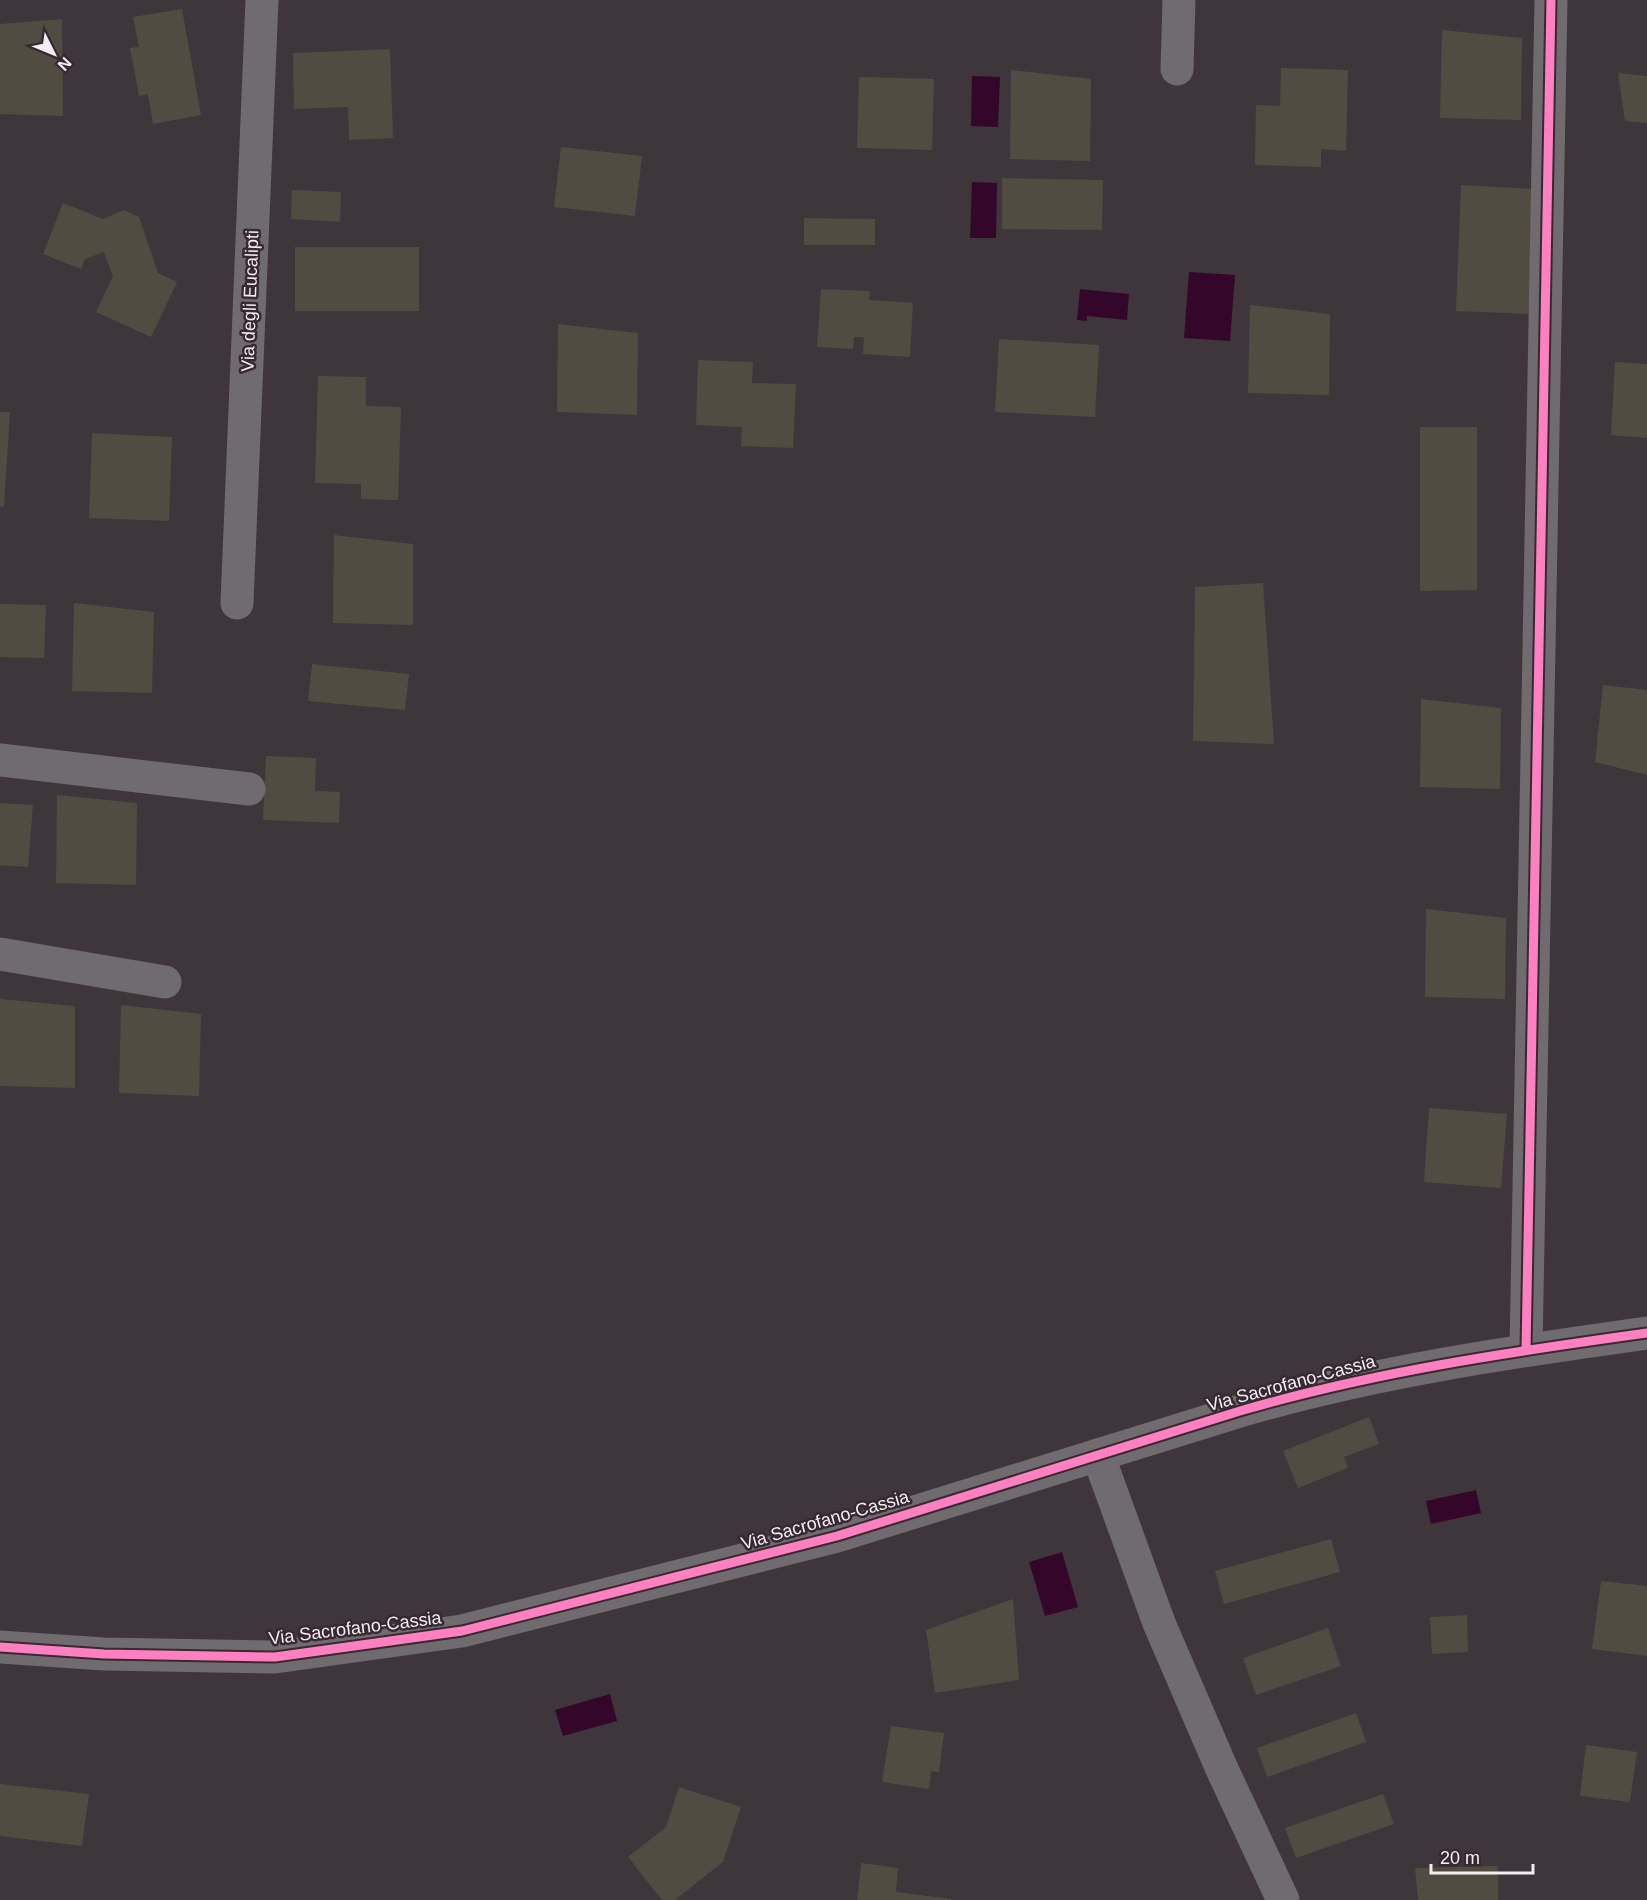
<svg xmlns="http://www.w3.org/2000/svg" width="1647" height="1900" font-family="Arial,sans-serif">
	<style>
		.water { fill: #34072a }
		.building { fill: #514c42 }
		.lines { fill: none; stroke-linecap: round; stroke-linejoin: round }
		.minor { stroke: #706b6e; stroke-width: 33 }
		.cycleway-casing { stroke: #372932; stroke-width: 13 }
		.cycleway { stroke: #ff80c0; stroke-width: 9 }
		.labels { text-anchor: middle; stroke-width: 5; stroke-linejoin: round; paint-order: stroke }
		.street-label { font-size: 18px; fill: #f5ecf2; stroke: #372932 }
	</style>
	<rect width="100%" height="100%" fill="#3e363b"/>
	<!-- water -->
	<g class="water">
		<polygon points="972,76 1000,77 998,127 971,126"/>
		<polygon points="972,182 997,183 996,238 970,238"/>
		<polygon points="1189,272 1235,275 1230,341 1184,338"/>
		<polygon points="1080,289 1129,294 1127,320 1087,316 1087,321 1077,320"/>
		<polygon points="1476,1490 1481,1513 1431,1524 1426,1501"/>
		<polygon points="1062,1552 1078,1607 1045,1616 1029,1562"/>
		<polygon points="610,1694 617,1721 563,1736 555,1710"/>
	</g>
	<!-- building -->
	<g class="building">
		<polygon points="182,9 201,115 153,124 148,94 139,96 130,48 139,47 133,17"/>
		<polygon points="62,19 63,116 0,114 0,24"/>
		<polygon points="1442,30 1522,38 1521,120 1440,118"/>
		<polygon points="390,49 393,138 349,140 348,107 294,109 293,53"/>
		<polygon points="1281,68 1348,70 1346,151 1321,149 1321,167 1255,165 1256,105 1280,106"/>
		<polygon points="1011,70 1091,79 1090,161 1010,159"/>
		<polygon points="1618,73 1647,76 1647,123 1625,121"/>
		<polygon points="859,77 934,79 932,150 857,148"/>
		<polygon points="561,147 642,156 635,216 554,207"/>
		<polygon points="1002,178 1103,180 1102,230 1002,229"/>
		<polygon points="1461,185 1536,189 1530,314 1456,311"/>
		<polygon points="292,190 341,192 340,222 291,219"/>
		<polygon points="63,203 103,219 124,210 139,217 158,273 177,282 151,337 96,312 113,276 104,252 85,259 81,269 43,254"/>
		<polygon points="804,218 875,219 875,245 804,245"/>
		<rect x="295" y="247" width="124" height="64"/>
		<polygon points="821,289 870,291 869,300 913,303 910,357 863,354 864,337 854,337 853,349 817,347"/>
		<polygon points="1250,305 1330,314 1329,395 1248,393"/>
		<polygon points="558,324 638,333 637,415 557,412"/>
		<polygon points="999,339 1099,345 1095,417 995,412"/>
		<polygon points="698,360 753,362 752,383 796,384 793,448 741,446 742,427 696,425"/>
		<polygon points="1615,362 1647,364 1647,438 1611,435"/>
		<polygon points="318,376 366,377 366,406 401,407 398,500 361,499 361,484 315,483"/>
		<polygon points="0,412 10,412 4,507 0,506"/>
		<polygon points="1420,427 1477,427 1477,590 1420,591"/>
		<polygon points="92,433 172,437 169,521 89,518"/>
		<polygon points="334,535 413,544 413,625 333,623"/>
		<polygon points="1263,583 1274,744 1193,741 1195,587"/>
		<polygon points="74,603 154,612 152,693 72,691"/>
		<polygon points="0,604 46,605 44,658 0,657"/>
		<polygon points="312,664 409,674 405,710 308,701"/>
		<polygon points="1603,685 1647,690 1647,775 1595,762"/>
		<polygon points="1421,699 1501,708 1500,789 1420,787"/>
		<polygon points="266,756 316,758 315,791 340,792 339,823 263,820"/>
		<polygon points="57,795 137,803 136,885 56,883"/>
		<polygon points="0,803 33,805 28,867 0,865"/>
		<polygon points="1426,909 1506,918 1505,999 1425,997"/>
		<polygon points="0,999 75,1006 75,1088 0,1086"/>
		<polygon points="121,1005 201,1014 199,1096 119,1093"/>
		<polygon points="1429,1108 1507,1114 1501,1188 1424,1182"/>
		<polygon points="1369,1417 1379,1444 1344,1457 1348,1468 1298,1488 1283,1451"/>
		<polygon points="1331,1539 1340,1572 1224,1604 1215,1571"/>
		<polygon points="1601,1581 1647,1586 1647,1656 1592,1649"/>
		<polygon points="1013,1599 1019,1680 935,1693 926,1630"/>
		<polygon points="1467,1615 1468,1652 1432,1654 1430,1617"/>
		<polygon points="1328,1628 1341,1666 1256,1695 1243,1658"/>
		<polygon points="1356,1713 1366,1742 1267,1777 1257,1748"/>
		<polygon points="891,1726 944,1733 939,1772 931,1771 929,1789 882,1782"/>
		<polygon points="1586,1745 1637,1752 1630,1802 1580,1796"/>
		<polygon points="0,1784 89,1794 82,1846 0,1836"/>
		<polygon points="679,1787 741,1807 723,1862 675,1900 662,1900 628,1857 666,1827"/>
		<polygon points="1383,1794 1394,1824 1296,1858 1285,1828"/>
		<polygon points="861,1863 898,1868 896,1892 951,1899 951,1900 857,1900"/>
		<polygon points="1498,1866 1498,1900 1418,1900 1415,1868"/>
	</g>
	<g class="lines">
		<!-- minor -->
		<g class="minor">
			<polyline points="1177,69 1179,0"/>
			<polyline points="237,603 262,0"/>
			<polyline points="0,760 249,789"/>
			<polyline points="0,954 165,982"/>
			<polyline points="1526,1350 1551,0"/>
			<polyline points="1098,1455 1159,1623 1221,1767 1283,1900"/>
			<path d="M0 1647 104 1654 275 1657 462 1631 837 1536 1240 1411C1373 1372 1510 1352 1647 1333"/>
		</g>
		<!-- cycleway casing -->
		<g class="cycleway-casing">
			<g id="cycleway">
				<polyline points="1526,1350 1551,0"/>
				<path d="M0 1647 104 1654 275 1657 462 1631 837 1536 1240 1411C1373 1372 1510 1352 1647 1333"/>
			</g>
		</g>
		<!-- cycleway -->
		<use href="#cycleway" class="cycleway"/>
	</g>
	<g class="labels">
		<!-- street labels -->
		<g class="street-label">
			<text transform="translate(250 301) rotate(-88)" y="6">Via degli Eucalipti</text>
			<text transform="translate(1291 1383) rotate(-15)" y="6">Via Sacrofano-Cassia</text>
			<text transform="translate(825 1520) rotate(-16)" y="6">Via Sacrofano-Cassia</text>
			<text transform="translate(355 1628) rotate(-7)" y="6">Via Sacrofano-Cassia</text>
		</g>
	</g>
	<!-- north arrow -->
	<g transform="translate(54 54) rotate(133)" stroke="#372932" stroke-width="4.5" paint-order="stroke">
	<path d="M0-4.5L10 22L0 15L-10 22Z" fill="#f5ecf2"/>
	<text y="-9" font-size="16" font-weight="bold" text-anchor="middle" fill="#f5ecf2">N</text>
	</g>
	<!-- scale -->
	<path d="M1431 1864v9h102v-9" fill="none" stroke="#f5ecf2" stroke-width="3"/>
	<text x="1440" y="1864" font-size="18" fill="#f5ecf2" stroke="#372932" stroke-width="4.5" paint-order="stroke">20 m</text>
</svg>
